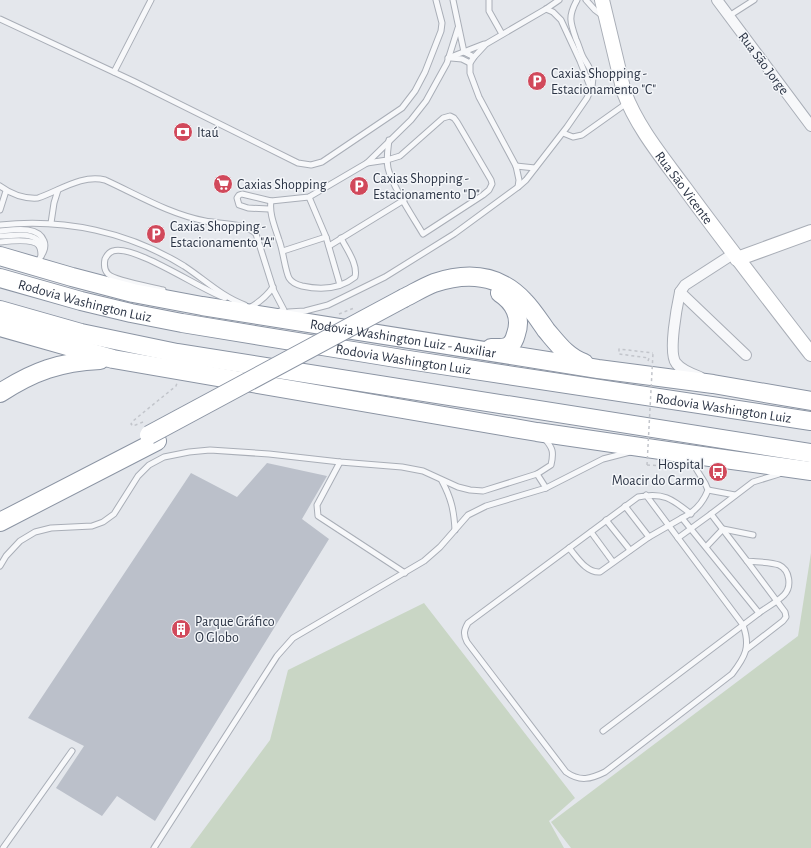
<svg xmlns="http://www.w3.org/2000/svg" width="811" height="848" font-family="'Alegreya Sans',sans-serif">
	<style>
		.green { fill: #c9d6c5 }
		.building { fill: #bbc0ca }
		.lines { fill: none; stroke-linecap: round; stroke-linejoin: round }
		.lane-casing { stroke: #a9aeb7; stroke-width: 7 }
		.street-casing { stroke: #a9aeb7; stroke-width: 12 }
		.secondary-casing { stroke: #a9aeb7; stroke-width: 16 }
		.highway-casing { stroke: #8b94a3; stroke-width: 20 }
		.path { stroke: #c2c5cb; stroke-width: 1.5; stroke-dasharray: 3 3; stroke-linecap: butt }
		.lane { stroke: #f7f8fa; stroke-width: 5 }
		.street { stroke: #f7f8fa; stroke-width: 10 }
		.secondary { stroke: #fff; stroke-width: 14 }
		.highway { stroke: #fff; stroke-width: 18 }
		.highway-bridge-casing { stroke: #8b94a3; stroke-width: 20; stroke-linecap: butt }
		.path-bridge { stroke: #c2c5cb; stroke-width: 1.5; stroke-dasharray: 3 3; stroke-linecap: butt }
		.highway-bridge { stroke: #fff; stroke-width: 18 }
		.labels { text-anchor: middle; stroke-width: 3; stroke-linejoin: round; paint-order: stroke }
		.street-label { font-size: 14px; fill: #2b3445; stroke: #f4f6f9 }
		.poi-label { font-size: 14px; fill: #2b3445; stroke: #f4f6f9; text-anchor: start }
	</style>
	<rect width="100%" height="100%" fill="#e4e7ec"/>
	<!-- green -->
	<g class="green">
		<polygon points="811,553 811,848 571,848 551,822 798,636"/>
		<polygon points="424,603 575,798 549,821 564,848 190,848 270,740 288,670"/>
	</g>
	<!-- building -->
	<polygon class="building" points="267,463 327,476 302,519 329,539 155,821 117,796 102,816 56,788 84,746 28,718 191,473 237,497"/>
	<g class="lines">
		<!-- lane casing -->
		<g class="lane-casing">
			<g id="lane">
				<polyline points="453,0 464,52 474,57"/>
				<polyline points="489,0 489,11 502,34"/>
				<path d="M577 0C568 16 570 22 576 39 579 45 580 51 583 57 590 69 596 75 591 89"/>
				<polyline points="586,0 595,10 603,16"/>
				<polyline points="729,16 754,0"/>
				<polyline points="0,19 133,81 298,163 311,165 322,162 402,108 415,91 425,72 441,31 442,23 436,0"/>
				<polyline points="448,58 484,44"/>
				<polyline points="451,58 462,59 470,63"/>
				<polyline points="114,72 151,0"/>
				<polyline points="563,133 573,137 582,135 627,103"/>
				<path d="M367 163 387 160 400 156 443 118 450 116 454 118 457 122 491 180 492 184 489 190 483 195 423 234C413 217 392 186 388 168 386 159 388 149 389 140"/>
				<polyline points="516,166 535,168"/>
				<path d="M0 186C11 194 24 199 38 198 59 191 82 174 105 180 138 195 169 214 205 221 220 224 246 223 256 234L274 291 285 312 280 311"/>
				<polyline points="518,187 519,180 516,166 479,97 470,73 470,63 474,57 486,44 546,9 559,0"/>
				<polyline points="309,197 326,237 340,285"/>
				<path d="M271 201C269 214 275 227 279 240 283 250 285 270 289 278 292 283 298 285 302 286 320 290 340 289 355 277 358 264 347 250 341 238"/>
				<polyline points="269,209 248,208 239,205 237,198 239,195 242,194 271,201 309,197 367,163 411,120 426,101 447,63 458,28"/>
				<polyline points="0,210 6,191"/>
				<polyline points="51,223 54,203 58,190"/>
				<path d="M0 225C64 218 129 232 184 266 204 279 222 297 245 305"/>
				<path d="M0 231C13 230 38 225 44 241 47 248 42 255 38 261H35"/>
				<path d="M0 236C17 236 34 230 44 247"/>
				<path d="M0 242C9 241 34 238 39 246 41 249 41 253 41 256"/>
				<polyline points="329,246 404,200"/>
				<polyline points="283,251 326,237"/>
				<path d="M163 290C152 287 115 281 108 274 104 270 104 264 105 259 107 255 109 252 113 251 134 244 201 290 225 298"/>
				<path d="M251 307C261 301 267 296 273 287"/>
				<polyline points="288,312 305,311 328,305 385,277 454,234 518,187 526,180 567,127 587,98 591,89 580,61 561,20 553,12 546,9"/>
				<path d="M690 459 705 483 708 490C703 503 695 512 682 518L759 613C767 607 777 602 784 595 792 587 790 570 779 565 771 562 756 562 747 561L711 514 753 482 779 474"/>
				<polyline points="340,462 317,505 318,516 405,573"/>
				<polyline points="537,474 546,488"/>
				<path d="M442 481C451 498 454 510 455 530"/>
				<polyline points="708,490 735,495"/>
				<path d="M646 495 743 625C751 647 745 657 732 674L605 772C591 779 580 782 566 772L467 642C463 634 464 630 468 623L638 497C664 492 672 499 691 514"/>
				<polyline points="625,506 649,537"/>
				<polyline points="606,520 630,550"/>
				<polyline points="591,532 613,562"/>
				<polyline points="678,538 711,514"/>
				<polyline points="706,547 723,529 753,535"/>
				<path d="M569 548C577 557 586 573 600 572L649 537 682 518"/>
				<path d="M0 566 6 556 20 541 35 532 51 528 92 526 103 522 114 514 138 476 149 465 164 457 189 452 210 450 269 454 340 462 402 467 423 471 458 487 470 490 483 491 537 474 551 465C554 452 553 448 544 438"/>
				<polyline points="747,649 783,621 786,617 785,612 747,561"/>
				<polyline points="603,731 759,613"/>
				<polyline points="3,848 72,751"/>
				<polyline points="154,848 277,656 293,638 424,561 440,547 468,515 486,506 546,488 603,459 630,452"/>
			</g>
		</g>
		<!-- street casing -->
		<g class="street-casing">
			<g id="street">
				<polyline points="717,0 811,126"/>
				<polyline points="680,292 746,355"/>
				<path d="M700 377C692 374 681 370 676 363 668 353 677 306 680 292L685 285 733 254"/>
			</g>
		</g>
		<!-- secondary casing -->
		<g class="secondary-casing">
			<g id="secondary">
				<path id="s1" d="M602 0 624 92C637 127 662 157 684 187 725 243 768 298 811 354"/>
				<polyline points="737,259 811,232"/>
			</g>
		</g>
		<!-- highway casing -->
		<g class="highway-casing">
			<g id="highway">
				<path id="s2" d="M0 256 72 277 133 293 202 306 598 369 713 384 811 401"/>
				<path id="s3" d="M0 278 81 301 131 313 182 323 402 359 811 421"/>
				<path d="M404 298C414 293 424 287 434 283 467 272 499 274 524 301 532 309 539 320 546 330 558 344 567 357 584 363"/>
				<polyline points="0,310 81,333 177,353 811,453"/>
				<polyline points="0,327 113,359 537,432 688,454 811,471"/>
				<path d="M491 348C497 348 505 349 510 345 514 342 515 338 516 334 522 317 514 302 500 293"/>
				<path d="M0 393C34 371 60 362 100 360"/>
				<polyline points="0,522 157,441"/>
			</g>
		</g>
		<!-- path -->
		<g class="path">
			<polyline points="339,314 354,308"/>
			<polyline points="648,361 649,358 619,354 619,349 653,353"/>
			<polyline points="143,422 133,426 131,424 133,421 139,416 176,386 177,383"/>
			<polyline points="647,465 683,467"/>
		</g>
		<!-- lane -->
		<use href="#lane" class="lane"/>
		<!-- street -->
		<use href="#street" class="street"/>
		<!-- secondary -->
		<use href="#secondary" class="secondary"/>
		<!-- highway -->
		<use href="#highway" class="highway"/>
		<!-- highway-bridge casing -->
		<g class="highway-bridge-casing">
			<polyline id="highway-bridge" points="149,435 404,298"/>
		</g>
		<!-- path-bridge -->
		<polyline class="path-bridge" points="647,465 653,353"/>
		<!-- highway-bridge -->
		<use href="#highway-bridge" class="highway-bridge"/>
	</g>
	<!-- icons -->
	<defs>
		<g id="parking-disc" transform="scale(1)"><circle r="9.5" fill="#d1495b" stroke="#f4f6f9"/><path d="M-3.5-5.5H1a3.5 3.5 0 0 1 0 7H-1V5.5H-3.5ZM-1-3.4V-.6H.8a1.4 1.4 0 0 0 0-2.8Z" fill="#fff"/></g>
		<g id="bank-disc" transform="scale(1)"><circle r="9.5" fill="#d1495b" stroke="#f4f6f9"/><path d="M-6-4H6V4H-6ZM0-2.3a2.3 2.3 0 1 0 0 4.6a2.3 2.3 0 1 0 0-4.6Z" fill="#fff"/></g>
		<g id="supermarket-disc" transform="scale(1)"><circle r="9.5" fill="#d1495b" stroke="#f4f6f9"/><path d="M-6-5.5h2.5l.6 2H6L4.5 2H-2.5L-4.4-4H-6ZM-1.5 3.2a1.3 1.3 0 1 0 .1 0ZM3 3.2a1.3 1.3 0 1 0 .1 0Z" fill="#fff"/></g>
		<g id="bus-disc" transform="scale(1)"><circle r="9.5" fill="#d1495b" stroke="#f4f6f9"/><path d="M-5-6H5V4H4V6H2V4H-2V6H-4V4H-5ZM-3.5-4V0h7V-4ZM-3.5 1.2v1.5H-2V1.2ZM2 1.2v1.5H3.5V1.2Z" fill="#fff"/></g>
		<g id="building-disc" transform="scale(1)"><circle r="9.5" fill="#d1495b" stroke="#f4f6f9"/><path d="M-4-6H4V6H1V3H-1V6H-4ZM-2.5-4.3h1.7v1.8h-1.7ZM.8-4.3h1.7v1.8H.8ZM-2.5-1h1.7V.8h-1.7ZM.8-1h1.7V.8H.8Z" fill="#fff"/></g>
	</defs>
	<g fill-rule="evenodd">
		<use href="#parking-disc" x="537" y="81"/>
		<use href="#bank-disc" x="183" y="132"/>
		<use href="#supermarket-disc" x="223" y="184"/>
		<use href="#parking-disc" x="359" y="186"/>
		<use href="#parking-disc" x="156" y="234"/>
		<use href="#bus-disc" x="718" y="472"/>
		<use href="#building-disc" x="181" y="629"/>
	</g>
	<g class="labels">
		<!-- street labels -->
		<g class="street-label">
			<text transform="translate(764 63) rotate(53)" y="5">Rua São Jorge</text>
			<text dy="5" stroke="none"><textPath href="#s1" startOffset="208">Rua Sāo Vicente</textPath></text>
			<text dy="5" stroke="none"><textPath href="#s3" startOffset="88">Rodovia Washington Luiz</textPath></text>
			<text dy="5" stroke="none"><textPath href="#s2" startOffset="412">Rodovia Washington Luiz - Auxiliar</textPath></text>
			<text dy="5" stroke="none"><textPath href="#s3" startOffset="412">Rodovia Washington Luiz</textPath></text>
			<text dy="5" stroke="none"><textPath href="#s3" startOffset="736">Rodovia Washington Luiz</textPath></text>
		</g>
		<!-- poi labels -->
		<g class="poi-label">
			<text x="551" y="78">Caxias Shopping -<tspan x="551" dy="16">Estacionamento "C"</tspan></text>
			<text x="197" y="137">Itaú</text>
			<text x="373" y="183">Caxias Shopping -<tspan x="373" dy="16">Estacionamento "D"</tspan></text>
			<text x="237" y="189">Caxias Shopping</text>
			<text x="170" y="231">Caxias Shopping -<tspan x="170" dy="16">Estacionamento "A"</tspan></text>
			<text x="704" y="469" text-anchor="end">Hospital<tspan x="704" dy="16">Moacir do Carmo</tspan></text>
			<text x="195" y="626">Parque Gráfico<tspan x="195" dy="16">O Globo</tspan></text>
		</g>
	</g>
</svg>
